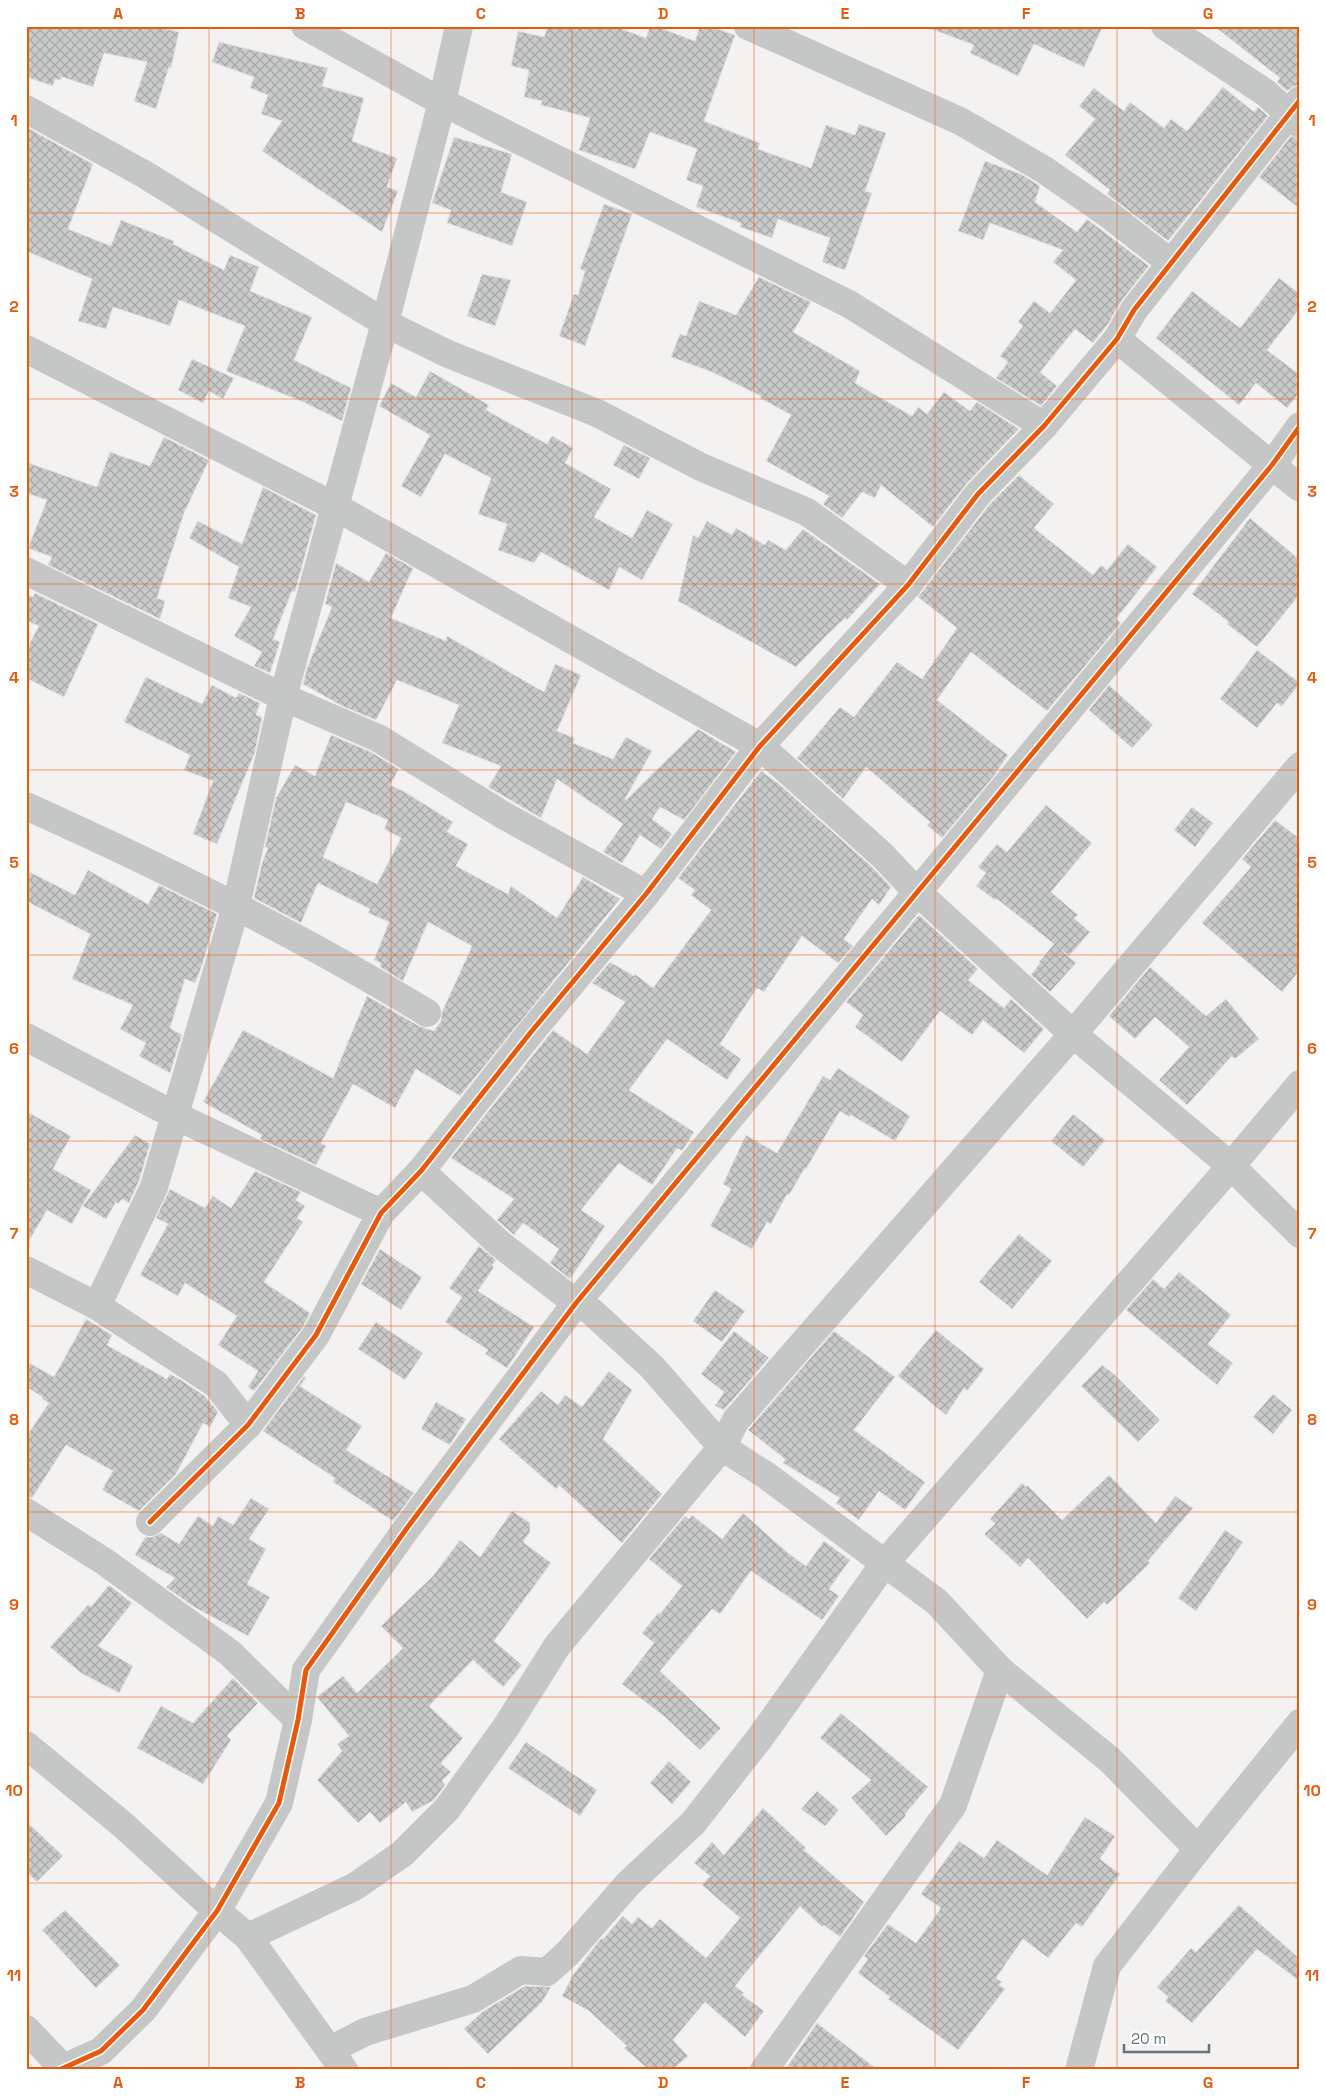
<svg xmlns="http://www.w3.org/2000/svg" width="1326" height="2096" font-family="'Space Grotesk',sans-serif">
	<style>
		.building { fill: url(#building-cross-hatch); stroke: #e2e2e1; fill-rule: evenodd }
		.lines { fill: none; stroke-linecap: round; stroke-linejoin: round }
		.street { stroke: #c5c7c6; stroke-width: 28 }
		.cycleway-casing { stroke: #fff; stroke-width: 8 }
		.cycleway { stroke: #e8590c; stroke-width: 5 }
		.grid { fill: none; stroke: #e8590c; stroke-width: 1; stroke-opacity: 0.55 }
		.neatline { fill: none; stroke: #e8590c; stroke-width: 2 }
		.grid-label { font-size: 16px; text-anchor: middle; font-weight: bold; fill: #e8590c }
	</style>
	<defs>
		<pattern id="building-cross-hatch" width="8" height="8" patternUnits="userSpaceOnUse" patternTransform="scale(1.25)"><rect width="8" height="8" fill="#c9cbca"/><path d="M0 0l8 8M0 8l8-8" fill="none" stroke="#a7a9a9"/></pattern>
	</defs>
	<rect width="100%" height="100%" fill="#f3f2f1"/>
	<!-- building -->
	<g class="building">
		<polygon points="26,26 155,26 179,32 171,68 169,67 156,109 134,101 147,62 104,53 93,87 62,77 60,80 55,79 53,86 26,77"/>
		<polygon points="548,26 614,26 646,38 650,26 655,26 695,41 700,26 709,26 735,35 704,121 760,143 758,149 811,168 826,125 855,135 859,124 886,133 865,191 872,193 845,270 822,262 830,238 778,219 772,238 740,227 741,223 696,207 703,186 686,180 697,149 650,132 635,169 579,150 590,118 541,105 542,101 524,97 529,70 511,66 518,31 544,37"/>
		<polygon points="929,26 1103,26 1084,67 1034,44 1018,76 970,53 974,45 929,28"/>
		<polygon points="1214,26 1300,26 1300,85 1294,86 1287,91 1277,82 1280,78"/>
		<polygon points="219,42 328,68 322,86 364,98 352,141 397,158 387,187 398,191 382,232 262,151 282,121 261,114 268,95 250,88 254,77 212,62"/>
		<polygon points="1223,87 1254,112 1258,107 1268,116 1168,241 1107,194 1110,190 1065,155 1095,119 1079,106 1094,88 1124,111 1130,102 1164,128 1171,119 1187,131"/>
		<polygon points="26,127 93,164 68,229 111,246 121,220 174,241 173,244 224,270 230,255 259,267 250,291 312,317 294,360 351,388 342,421 301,401 226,371 245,326 179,300 170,326 113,307 106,329 78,321 92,279 26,251"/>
		<polygon points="1291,136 1300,139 1300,209 1259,177"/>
		<polygon points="454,137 512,154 501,192 527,202 512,246 447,223 451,210 432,203"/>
		<polygon points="985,161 1021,174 1040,186 1035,202 1077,232 1087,219 1149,266 1122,300 1108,324 1093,343 1075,329 1040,372 1057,386 1041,406 996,378 1008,362 1000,356 1023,326 1018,322 1034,301 1050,313 1076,280 1053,262 1063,250 990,223 983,240 958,231"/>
		<polygon points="604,204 632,214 585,346 559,336 574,294 578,295 585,271 580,269"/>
		<polygon points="482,274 511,280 495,326 467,316"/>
		<polygon points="759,277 811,302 793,332 860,371 855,383 912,416 918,407 927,414 944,392 970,411 977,402 1019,429 967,483 933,527 881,485 875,498 862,492 842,518 823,504 829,496 766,461 791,415 760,398 761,396 712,372 671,357 680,334 686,336 699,301 736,315"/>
		<polygon points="1279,278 1300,294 1300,308 1267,350 1300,375 1300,392 1287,408 1256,383 1239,405 1156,338 1192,291 1240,328"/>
		<polygon points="192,359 234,378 223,399 209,391 203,403 178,390"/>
		<polygon points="430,371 489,405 486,410 547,444 552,436 573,448 565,463 611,489 594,517 632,538 647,510 673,524 642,580 619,567 609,590 541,552 534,563 498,550 507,524 478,514 491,478 445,454 421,497 401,486 430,435 379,406 391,383 416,397"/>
		<polygon points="164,437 209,460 184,513 157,598 165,601 160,619 48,565 52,557 28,548 47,500 26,493 26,462 97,487 110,452 150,466"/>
		<polygon points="624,445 650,458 639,479 613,465"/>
		<polygon points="1019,475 1054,504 1034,528 1093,575 1101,565 1107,570 1128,544 1157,567 1116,619 1121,623 1047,711 971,652 937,700 1008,755 994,776 942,838 927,825 930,822 866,767 843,799 797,758 840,707 854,717 897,662 922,679 957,628 918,597 990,504"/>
		<polygon points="263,487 316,515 295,592 292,591 273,639 280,642 270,673 254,666 262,652 234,636 251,607 228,598 239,567 189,538 198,521 242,544"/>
		<polygon points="1250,518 1300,560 1300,594 1257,647 1227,624 1229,622 1192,594"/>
		<polygon points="707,521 732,535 736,528 765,545 768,540 786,550 803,529 880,584 847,620 845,618 827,635 796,667 678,601 693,535 698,538"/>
		<polygon points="386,553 413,568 391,618 446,641 447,636 544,692 555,664 581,675 557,731 575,738 573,743 613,759 626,737 652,751 625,799 626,800 698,729 736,752 684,820 660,807 652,819 672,834 661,849 640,835 622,863 603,852 623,824 557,779 541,818 488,787 501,766 442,743 459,705 397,680 376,720 342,706 303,684 307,668 332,607 325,604 336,563 369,582"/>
		<polygon points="35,593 98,624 64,697 26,678 26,650 39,626 26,620 26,594 33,597"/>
		<polygon points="1257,650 1300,683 1282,706 1277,703 1257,728 1220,699"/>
		<polygon points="146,677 202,704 212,685 236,698 239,693 260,703 256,715 262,717 255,752 217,844 193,834 213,781 184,770 190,755 124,722"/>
		<polygon points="1109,685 1153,725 1132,748 1089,710"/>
		<path d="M331 735 371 752 399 769 390 785 405 792 453 822 447 832 468 844 456 866 508 894 511 886 557 918 583 877 620 899 460 1096 416 1069 395 1108 353 1084 321 1143 326 1146 316 1165 260 1139 262 1135 203 1102 243 1030 333 1078 367 996 419 1026 434 1031 441 1021 442 1012 472 946 428 922 403 981 380 967 381 963 374 960 389 922 368 913 370 909 318 883 301 923 254 898 262 863 268 848 265 847 276 798 295 765 315 776ZM346 802 388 820 384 829 401 838 377 884 323 857Z"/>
		<polygon points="761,771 779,784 871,866 891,887 879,905 872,899 844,939 853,946 838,963 802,936 764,992 757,988 720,1044 741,1059 727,1080 667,1039 629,1090 694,1132 682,1151 677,1148 652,1185 619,1163 581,1210 605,1226 570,1279 550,1263 559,1249 523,1223 514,1235 497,1220 514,1199 451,1158 553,1030 587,1054 625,1002 592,983 610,962 634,976 635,974 653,988 711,910 691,895 695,890 678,878"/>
		<polygon points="1046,805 1092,843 1051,892 1078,915 1074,918 1090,932 1069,956 1061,950 1076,963 1050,992 1031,975 1040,963 1039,962 1054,944 997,899 995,900 976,886 986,873 978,867 997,844 1007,852"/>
		<polygon points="1192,807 1213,823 1195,847 1174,830"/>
		<polygon points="1275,820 1300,839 1300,970 1282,992 1202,923 1251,867 1242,859"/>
		<polygon points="26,870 75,895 88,870 148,904 159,885 217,914 202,966 195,983 185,979 170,1028 182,1035 170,1073 139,1056 146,1043 120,1029 133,1005 72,979 90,934 26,901"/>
		<polygon points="919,915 978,969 968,980 1004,1008 1011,999 1044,1029 1024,1053 983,1020 972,1035 940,1011 902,1062 855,1027 863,1015 846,1002"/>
		<polygon points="1150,967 1206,1016 1226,999 1259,1039 1235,1059 1232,1056 1187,1105 1159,1080 1189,1047 1155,1017 1135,1039 1109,1016"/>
		<polygon points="838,1068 910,1116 895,1141 851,1115 849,1117 840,1111 806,1169 805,1168 789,1195 787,1194 771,1224 767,1222 752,1249 710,1226 731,1189 723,1184 746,1135 777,1153 823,1076 830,1080"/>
		<polygon points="26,1111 71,1136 53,1169 91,1190 72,1224 47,1210 26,1246"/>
		<polygon points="1073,1114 1105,1140 1083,1167 1051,1141"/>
		<polygon points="135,1135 150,1144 139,1181 129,1203 122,1199 118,1204 116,1202 106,1219 83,1206"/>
		<polygon points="255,1171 301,1192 296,1200 305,1206 297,1218 303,1222 264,1282 310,1313 303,1327 254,1391 248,1387 258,1371 218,1345 237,1316 185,1283 178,1296 140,1275 168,1224 156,1218 170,1189 205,1208 213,1196 231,1208"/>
		<polygon points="1019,1234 1052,1261 1012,1309 979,1282"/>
		<polygon points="479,1246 496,1260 492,1265 494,1267 478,1291 534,1327 507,1368 485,1354 488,1350 445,1322 462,1297 449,1288"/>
		<polygon points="380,1249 422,1277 401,1310 361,1284"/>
		<polygon points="1179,1272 1231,1315 1208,1344 1233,1363 1217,1385 1126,1310 1153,1279 1164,1289"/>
		<polygon points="715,1290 745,1311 722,1342 693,1321"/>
		<polygon points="86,1319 112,1335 107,1345 167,1379 170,1374 181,1380 205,1396 218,1412 210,1427 203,1423 176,1474 139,1511 102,1490 113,1471 66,1445 32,1498 26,1496 26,1437 49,1403 42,1399 43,1397 26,1387 26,1361 54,1377"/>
		<polygon points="376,1322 423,1353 405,1380 358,1349"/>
		<polygon points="936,1330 984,1369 967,1391 964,1388 946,1415 898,1376"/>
		<polygon points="734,1331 769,1358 724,1410 715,1406 724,1392 701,1374"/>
		<polygon points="834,1331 895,1377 854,1430 925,1482 905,1510 879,1491 859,1520 836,1503 840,1498 783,1463 785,1459 748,1430"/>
		<polygon points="1102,1365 1115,1375 1160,1420 1138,1442 1081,1386"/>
		<polygon points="609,1371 632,1390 603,1439 662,1494 622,1543 559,1485 556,1489 499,1439 541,1391 558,1405 565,1395 582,1407"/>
		<polygon points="304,1376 306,1378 300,1386 362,1426 346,1450 414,1493 393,1521 333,1482 335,1478 263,1431"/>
		<polygon points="1273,1394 1292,1410 1273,1434 1253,1417"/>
		<polygon points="436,1402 466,1419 450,1445 421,1429"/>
		<polygon points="1109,1475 1156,1523 1175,1496 1193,1508 1148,1561 1150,1563 1107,1605 1104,1602 1087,1619 1028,1558 1020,1567 984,1534 995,1524 990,1519 1022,1483 1026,1487 1027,1485 1062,1520"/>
		<polygon points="251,1498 269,1509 249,1539 266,1549 247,1584 270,1597 248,1636 194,1607 166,1587 175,1578 135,1555 145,1537 153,1537 161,1533 179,1544 198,1516 213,1526 218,1516 233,1525"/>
		<polygon points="512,1511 530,1523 530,1532 523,1542 551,1563 494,1641 522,1665 503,1687 473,1660 429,1706 463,1738 441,1763 451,1772 442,1781 445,1785 434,1800 412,1812 406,1802 380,1823 370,1812 358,1823 317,1780 342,1751 337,1744 349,1736 317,1697 343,1676 357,1693 403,1648 381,1626 433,1576 460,1540 480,1557"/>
		<polygon points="743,1513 788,1553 806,1566 824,1541 850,1560 829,1589 839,1596 822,1620 751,1571 720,1614 712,1609 660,1671 721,1728 700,1750 665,1717 622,1684 654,1643 642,1633 658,1613 660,1614 682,1586 649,1559 685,1516 689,1519 692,1515 722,1539"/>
		<polygon points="1225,1530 1243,1542 1196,1611 1178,1598"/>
		<polygon points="109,1585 132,1603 98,1646 133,1666 119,1693 81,1673 50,1647 88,1605 91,1607"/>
		<polygon points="233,1678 258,1703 227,1736 231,1740 203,1784 137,1748 161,1706 193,1723"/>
		<polygon points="841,1713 928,1787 905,1814 906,1816 886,1836 851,1798 871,1780 820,1738"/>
		<polygon points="526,1742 597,1790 580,1816 508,1768"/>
		<polygon points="669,1761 691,1782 672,1804 650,1783"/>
		<polygon points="817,1791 839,1810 825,1826 801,1809"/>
		<polygon points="763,1808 806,1848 804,1850 864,1902 840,1937 824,1925 822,1927 800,1906 735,1986 744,1993 742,1995 764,2011 745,2037 705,2002 673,2040 688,2056 672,2070 649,2070 624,2048 627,2046 589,2011 562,1996 573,1975 599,1941 602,1938 603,1939 623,1916 632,1924 638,1917 652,1928 660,1919 706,1958 740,1918 702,1885 710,1876 694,1863 712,1842 724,1855"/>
		<polygon points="1085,1817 1115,1836 1100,1859 1120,1874 1082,1927 1076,1923 1048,1958 1023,1939 996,1978 1002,1982 999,1985 1005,1989 958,2050 888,1999 890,1997 858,1973 868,1959 864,1956 888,1924 916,1943 941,1908 921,1894 959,1841 984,1858 997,1840 1047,1875"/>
		<polygon points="26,1821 63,1856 37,1882 26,1871"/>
		<polygon points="1239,1905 1300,1959 1300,1978 1298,1980 1257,1949 1192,2023 1165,2001 1168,1997 1157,1987 1191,1948 1196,1952"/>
		<polygon points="65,1910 120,1965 96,1988 42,1930"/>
		<polygon points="525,1986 551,1987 542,2002 488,2054 464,2029 482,2012"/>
		<polygon points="817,2023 878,2070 785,2070"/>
	</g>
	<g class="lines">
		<!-- street -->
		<g class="street">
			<polyline points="305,26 442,102 849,304 1044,426"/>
			<polyline points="748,26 960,121 1043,169 1108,214 1171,263"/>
			<polyline points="1165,26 1266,93 1300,124"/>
			<polyline points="26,109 144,174 385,323 448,354 597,413 701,467 807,512 908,585"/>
			<polyline points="1117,339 1300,488"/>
			<polyline points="26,349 334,506 760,746 882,855 917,892 1073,1034 1231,1166 1300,1234"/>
			<polyline points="26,571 283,697 378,738 503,815 646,894"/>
			<path d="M26 806C162 867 300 935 427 1013"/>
			<polyline points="26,1037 176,1116 381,1213"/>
			<polyline points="421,1171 500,1244 576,1303 591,1311 652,1367 722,1447 767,1476 937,1602 1000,1670 1110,1760 1198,1849"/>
			<polyline points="26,1270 97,1306 216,1384 248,1425"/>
			<polyline points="97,1306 154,1187 236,906 283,697 385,323 442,102 459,26"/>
			<polyline points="26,1512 105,1562 230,1653 298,1720"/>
			<polyline points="150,1522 248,1425 316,1335 381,1213 421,1171 531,1032 646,894 760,746 908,585 978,494 1044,426 1117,339 1134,310 1300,100"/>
			<polyline points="26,1745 123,1825 217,1911 248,1937 344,2070"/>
			<polyline points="248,1937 354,1887 402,1854 447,1809 506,1727 557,1646 722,1447 736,1420 1073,1034 1300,766"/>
			<polyline points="26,2029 65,2070"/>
			<polyline points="330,2050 365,2032 473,1999 521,1970 547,1972 568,1953 628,1884 693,1823 759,1739 884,1564 1231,1166 1300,1084"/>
			<polyline points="59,2070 101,2051 143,2010 217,1911 279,1803 298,1720 306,1670 407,1528 576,1303 1272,465 1300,426"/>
			<polyline points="764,2070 953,1805 1000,1670"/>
			<polyline points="1079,2070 1107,1966 1198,1849 1300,1723"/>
		</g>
		<!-- cycleway casing -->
		<g class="cycleway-casing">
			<g id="cycleway">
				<polyline points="150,1522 248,1425 316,1335 381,1213 421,1171 531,1032 646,894 760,746 908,585 978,494 1044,426 1117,339 1134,310 1300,100"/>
				<polyline points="59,2070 101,2051 143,2010 217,1911 279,1803 298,1720 306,1670 407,1528 576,1303 1272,465 1300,426"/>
			</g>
		</g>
		<!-- cycleway -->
		<use href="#cycleway" class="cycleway"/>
	</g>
	<!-- grid -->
	<path class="grid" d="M209 26V2070M391 26V2070M572 26V2070M754 26V2070M935 26V2070M1117 26V2070M26 213H1300M26 399H1300M26 584H1300M26 770H1300M26 955H1300M26 1141H1300M26 1326H1300M26 1512H1300M26 1697H1300M26 1883H1300"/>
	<!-- border -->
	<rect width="1326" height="2096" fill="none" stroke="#ffffff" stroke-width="55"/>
	<!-- scale -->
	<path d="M1124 2044v8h85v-8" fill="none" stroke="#60767a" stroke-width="2.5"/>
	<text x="1131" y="2044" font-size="15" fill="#60767a" stroke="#ffffff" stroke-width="4" paint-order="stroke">20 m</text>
	<rect x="28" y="28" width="1270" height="2040" class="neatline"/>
	<g class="grid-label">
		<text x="118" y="19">A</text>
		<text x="300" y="19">B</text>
		<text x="481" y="19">C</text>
		<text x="663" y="19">D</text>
		<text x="845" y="19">E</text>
		<text x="1026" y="19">F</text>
		<text x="1208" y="19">G</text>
		<text x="14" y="126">1</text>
		<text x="1312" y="126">1</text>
		<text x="14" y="312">2</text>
		<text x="1312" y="312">2</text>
		<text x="14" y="497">3</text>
		<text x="1312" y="497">3</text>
		<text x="14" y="683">4</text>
		<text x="1312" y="683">4</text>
		<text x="14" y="868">5</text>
		<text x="1312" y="868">5</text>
		<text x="14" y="1054">6</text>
		<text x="1312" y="1054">6</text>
		<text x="14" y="1239">7</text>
		<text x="1312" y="1239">7</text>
		<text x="14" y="1425">8</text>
		<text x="1312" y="1425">8</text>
		<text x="14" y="1610">9</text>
		<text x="1312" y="1610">9</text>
		<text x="14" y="1796">10</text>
		<text x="1312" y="1796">10</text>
		<text x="14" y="1981">11</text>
		<text x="1312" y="1981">11</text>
		<text x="118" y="2088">A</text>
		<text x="300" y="2088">B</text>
		<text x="481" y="2088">C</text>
		<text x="663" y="2088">D</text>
		<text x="845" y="2088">E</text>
		<text x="1026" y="2088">F</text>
		<text x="1208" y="2088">G</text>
	</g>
</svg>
